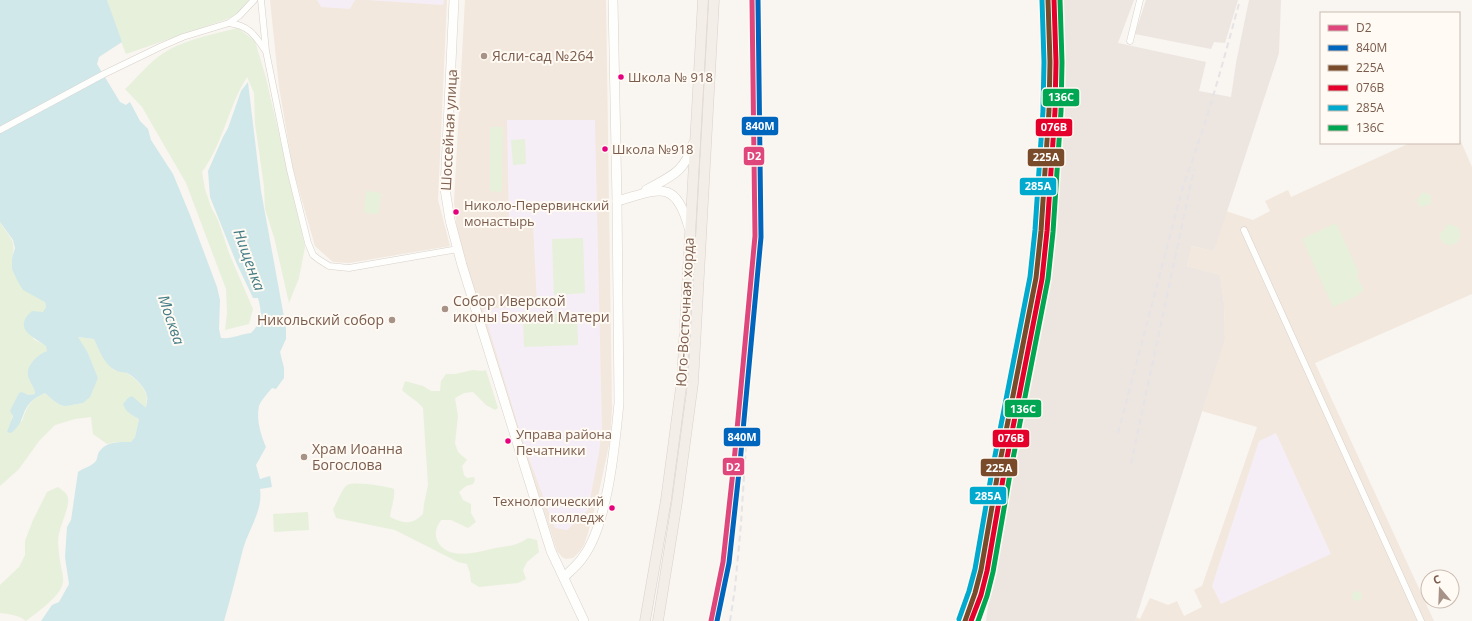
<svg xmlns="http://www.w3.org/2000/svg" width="1472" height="621" font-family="'Open Sans',sans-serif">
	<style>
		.residential { fill: #f2e8de }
		.industrial { fill: #ede5e0 }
		.education { fill: #f6eef6 }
		.green { fill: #e7f0db }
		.water { fill: #d0e8ea }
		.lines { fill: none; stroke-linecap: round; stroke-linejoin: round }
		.minor-casing { stroke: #d7d1cb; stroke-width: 7 }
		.secondary-casing { stroke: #d9d2cb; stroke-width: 10 }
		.primary-casing { stroke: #dad1cc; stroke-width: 11 }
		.minor { stroke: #fefefd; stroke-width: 6 }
		.secondary { stroke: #fefefd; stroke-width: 9 }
		.primary { stroke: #f3eee8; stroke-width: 10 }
		.rail { stroke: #e6e3e7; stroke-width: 2; stroke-dasharray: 6 4; stroke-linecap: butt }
		.rail-1-casing { stroke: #fffaf3; stroke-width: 8 }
		.rail-2-casing { stroke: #fffaf3; stroke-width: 8 }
		.rail-3-casing { stroke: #fffaf3; stroke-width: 8 }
		.rail-4-casing { stroke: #fffaf3; stroke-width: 8 }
		.rail-5-casing { stroke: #fffaf3; stroke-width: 8 }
		.rail-6-casing { stroke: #fffaf3; stroke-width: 8 }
		.rail-1 { stroke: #df477c; stroke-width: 5 }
		.rail-2 { stroke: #0065bd; stroke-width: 5 }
		.rail-3 { stroke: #7a4b2a; stroke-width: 5 }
		.rail-4 { stroke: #e4002b; stroke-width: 5 }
		.rail-5 { stroke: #00a9ce; stroke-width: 5 }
		.rail-6 { stroke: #00a651; stroke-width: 5 }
		.poi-dot { fill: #a69286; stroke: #fffaf3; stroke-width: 1.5 }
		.bus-dot { fill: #e5007d; stroke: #fffaf3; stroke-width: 1.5 }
		.labels { text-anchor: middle; stroke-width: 4; stroke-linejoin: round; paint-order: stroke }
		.bus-label { font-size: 13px; fill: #7a5c4d; stroke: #fffaf3; text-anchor: start }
		.poi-label { font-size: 14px; fill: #7a5c4d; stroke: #fffaf3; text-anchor: start }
		.street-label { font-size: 14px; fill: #7a5c4d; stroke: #fffaf3 }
		.water-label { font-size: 15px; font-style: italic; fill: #437c86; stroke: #fffaf3 }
		.line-badge { stroke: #fffaf3; stroke-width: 1.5 }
		.badge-label { font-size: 11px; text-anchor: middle; font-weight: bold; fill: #fff }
	</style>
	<rect width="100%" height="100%" fill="#f9f5f0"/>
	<!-- residential -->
	<g class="residential">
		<polygon points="270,0 447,0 438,200 450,246 349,263 333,262 315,246 293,169 279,87"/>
		<polygon points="465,0 606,0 612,409 610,440 599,492 588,533 584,545 580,551 573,558 566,559 562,557 557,551 521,442 458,241 454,202"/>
		<polygon points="1459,137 1472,167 1472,294 1315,363 1434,621 1135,621 1136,617 1140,619 1150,598 1168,605 1177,601 1184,616 1202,607 1194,590 1202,586 1257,427 1202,411 1225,340 1224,303 1220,275 1187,266 1192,246 1214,251 1226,211 1253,220 1270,211 1265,201 1288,190 1291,197 1410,143 1459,143"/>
	</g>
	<!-- industrial -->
	<g class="industrial">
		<polygon points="1053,0 1134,0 1118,43 1206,62 1199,91 1231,97 1236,63 1249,0 1281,0 1279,53 1214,251 1192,246 1187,266 1220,275 1224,303 1225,340 1135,621 986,621 1008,455 1023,365 1035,308 1049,201 1055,53"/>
		<polygon points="1146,0 1238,0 1225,43 1214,42 1211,49 1135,34"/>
	</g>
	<!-- education -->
	<g class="education">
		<polygon points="317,0 355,0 350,9 321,7"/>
		<polygon points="367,0 444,0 443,5"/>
		<polygon points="507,120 595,120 602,428 599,453 588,510 567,530 555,528 548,510 524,445 483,309 537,306 533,223 509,224"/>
		<polygon points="1276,433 1331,554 1221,604 1212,586 1259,441"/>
	</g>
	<!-- green -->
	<g class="green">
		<polygon points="107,0 249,0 249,1 236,16 126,54 115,26"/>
		<path d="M238 28 255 41 266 78 305 247 299 278 289 303 274 237 265 209 264 186 255 124 254 93 247 77C228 107 223 144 202 172L205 189 211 207 218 220 229 253 253 309 249 324 225 330 227 313 226 289 186 183 142 107 125 89C136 79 145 67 158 57 180 40 211 35 238 28Z"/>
		<polygon points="490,127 503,127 502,192 490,191"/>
		<polygon points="525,139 526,164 513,165 511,140"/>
		<polygon points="366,191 381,193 379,214 364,213"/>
		<polygon points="1422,193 1427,193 1431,196 1431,204 1421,207 1418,204 1417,200"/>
		<path d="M0 222C9 238 17 239 12 258L39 298 45 302 46 307 33 339 47 346V351L35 359 29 380 35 389V394L28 395 19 393 14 405 11 423 22 421C28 405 29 401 45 393 51 398 59 407 67 406 72 405 77 404 83 403L98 378 88 353 77 337 94 339 101 354 114 370 127 373 135 379 142 386 147 396 146 409 139 403 124 404C127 412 131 415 139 419L135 437 131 442H116L107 444 93 434 91 417 75 419 55 425 39 441 19 469 0 486Z"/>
		<polygon points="1336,223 1359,273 1356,275 1364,291 1358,293 1359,295 1333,307 1302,239"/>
		<polygon points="1449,224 1458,227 1461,235 1457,243 1451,245 1445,244 1441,240 1439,234 1445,229 1447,225"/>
		<polygon points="583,238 585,293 554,295 552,239"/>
		<polygon points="577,313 578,345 524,347 523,315"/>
		<path d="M473 370 482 371 486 370 498 408 495 410 486 405 473 392 464 393 455 398 458 416 455 443 458 452 467 460 462 466 464 475 467 478 474 477 475 480 473 484 466 486 459 492 463 500 471 504V513L476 522 468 528 451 520H441C437 526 434 532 437 540 447 562 477 552 496 548 510 545 515 547 528 538L537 540 539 552 527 562 523 570 526 579 518 583 479 587 471 582 470 573 467 564 458 562 395 530 336 518 333 509C337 503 342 489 347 485 356 481 385 486 394 489 395 500 391 507 390 517 404 524 412 525 423 514L424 504 428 485 423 408C417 400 409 397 402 390L405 381 423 386 431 391H440L441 381 446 374H455Z"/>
		<path d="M58 487C62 490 67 493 68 498 69 510 61 522 59 534 57 541 59 553 60 561 61 571 66 578 61 588 58 597 34 615 26 621 18 615 10 614 0 613V585L19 567 25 555V541L33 520 47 492Z"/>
		<polygon points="308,512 309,530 274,532 273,514"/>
		<circle cx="1357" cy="596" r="5"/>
	</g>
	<!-- water -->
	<path class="water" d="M0 0H107L122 42 99 57 97 64 120 102 126 105 130 102 140 121 148 129 151 140 173 174 190 215 217 287 220 300 219 329 221 338C233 339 240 334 251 333 263 321 262 313 258 298H253L236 262 210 197 208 171 223 137 228 128 241 91 248 82 261 191 286 328V339L280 352 284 368V378L276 389 272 388C268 393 261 400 259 406 256 420 261 435 266 447L256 465 260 479 270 476 272 487 260 489C263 511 249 528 243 549 237 573 231 597 224 621H41L52 605 59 602 69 584 65 557 67 527 71 520 78 472C83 468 90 467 94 463 98 460 97 455 99 452 106 441 120 442 131 442L135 437 139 419C131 415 126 412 123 404L128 398 132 396 146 408C146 405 148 400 147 396 145 387 135 377 127 373 123 372 118 372 115 370 104 364 99 350 94 339L78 337 88 353 98 378 90 397 83 403C77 404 72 405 67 406 59 407 51 398 45 393 39 396 33 399 29 404 21 414 24 423 11 433L7 432 13 416 10 411 19 393 22 392 28 395 35 394C35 387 31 385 29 379 24 367 37 355 47 351L46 346C33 336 12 329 32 311L43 312 46 307 45 302 23 290 17 280 12 269V258L15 248 13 240 0 222Z"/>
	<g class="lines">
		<!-- minor casing -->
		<g class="minor-casing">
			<g id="minor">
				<polyline points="261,0 266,51 290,170 308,243 313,255 318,259 329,266 349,268 458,249"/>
				<path d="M229 23C249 26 254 34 265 50"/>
				<polyline points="1130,41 1140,0"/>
				<polyline points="0,130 104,74 162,46 183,37 229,23 239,16 254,0"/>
				<polyline points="1244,230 1421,621"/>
			</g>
		</g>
		<!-- secondary casing -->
		<g class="secondary-casing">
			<g id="secondary">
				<polyline points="454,0 445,189 450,220 462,265 551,551 584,621"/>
				<path d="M646 190C671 176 684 173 693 144"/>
				<path d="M617 201C658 190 675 177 689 228"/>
				<path d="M564 577C570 571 578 565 583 557 608 524 615 444 619 403L617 201 613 0"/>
			</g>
		</g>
		<!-- primary casing -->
		<g class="primary-casing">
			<g id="primary">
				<polyline points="645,621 666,500 682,380 703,0"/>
				<polyline points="658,621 677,502 693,383 714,0"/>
			</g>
		</g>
		<!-- minor -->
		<use href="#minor" class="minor"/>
		<!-- secondary -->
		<use href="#secondary" class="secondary"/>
		<!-- primary -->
		<use href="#primary" class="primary"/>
		<!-- rail -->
		<g class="rail">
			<path d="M1118 433 1184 183C1207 123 1223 62 1240 0"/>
			<polyline points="1131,464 1194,169"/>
			<polyline points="730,621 735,588 741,524 759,237 757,0"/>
			<polyline points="959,621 967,605 977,571 997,449 1021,333 1031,277 1037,230 1039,186 1048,4"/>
		</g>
		<!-- rail-1 casing -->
		<g class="rail-1-casing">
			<polyline id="rail-1" points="711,621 723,562 734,462 755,236 752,0"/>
		</g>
		<!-- rail-2 casing -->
		<g class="rail-2-casing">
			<polyline id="rail-2" points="717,621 729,563 740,463 761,237 758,0"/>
		</g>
		<!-- rail-3 casing -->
		<g class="rail-3-casing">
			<polyline id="rail-3" points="965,621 975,593 981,570 998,472 1036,278 1041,231 1049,111 1050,62 1048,0"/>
		</g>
		<!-- rail-4 casing -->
		<g class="rail-4-casing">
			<polyline id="rail-4" points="971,621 981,595 987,571 1004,473 1042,279 1047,231 1055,111 1056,62 1054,0"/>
		</g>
		<!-- rail-5 casing -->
		<g class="rail-5-casing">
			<polyline id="rail-5" points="959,619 969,591 975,569 992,471 1030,277 1035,230 1043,111 1044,62 1042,0"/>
		</g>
		<!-- rail-6 casing -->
		<g class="rail-6-casing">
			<polyline id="rail-6" points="978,621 987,596 993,572 1010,474 1048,279 1053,232 1061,111 1062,62 1060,0"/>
		</g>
		<!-- rail-1 -->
		<use href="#rail-1" class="rail-1"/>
		<!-- rail-2 -->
		<use href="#rail-2" class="rail-2"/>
		<!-- rail-3 -->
		<use href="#rail-3" class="rail-3"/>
		<!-- rail-4 -->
		<use href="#rail-4" class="rail-4"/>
		<!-- rail-5 -->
		<use href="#rail-5" class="rail-5"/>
		<!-- rail-6 -->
		<use href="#rail-6" class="rail-6"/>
	</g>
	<!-- markers -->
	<g class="poi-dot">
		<circle cx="484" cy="56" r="4"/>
		<circle cx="445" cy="309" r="4"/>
		<circle cx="392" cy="320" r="4"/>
		<circle cx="304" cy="457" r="4"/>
	</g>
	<g class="bus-dot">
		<circle cx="621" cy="77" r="3.5"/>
		<circle cx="605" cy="149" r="3.5"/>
		<circle cx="456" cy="212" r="3.5"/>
		<circle cx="508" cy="441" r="3.5"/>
		<circle cx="612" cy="508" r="3.5"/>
	</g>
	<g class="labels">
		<!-- bus labels -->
		<g class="bus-label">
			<text x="628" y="82">Школа № 918</text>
			<text x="612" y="154">Школа №918</text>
			<text x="464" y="210">Николо-Перервинский<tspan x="464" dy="16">монастырь</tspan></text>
			<text x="516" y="439">Управа района<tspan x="516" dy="16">Печатники</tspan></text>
			<text x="604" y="506" text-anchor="end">Технологический<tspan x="604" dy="16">колледж</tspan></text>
		</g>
		<!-- poi labels -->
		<g class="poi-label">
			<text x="492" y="61">Ясли-сад №264</text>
			<text x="453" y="306">Собор Иверской<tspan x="453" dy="16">иконы Божией Матери</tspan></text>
			<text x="384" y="325" text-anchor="end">Никольский собор</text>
			<text x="312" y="454">Храм Иоанна<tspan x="312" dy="16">Богослова</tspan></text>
		</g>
		<!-- street labels -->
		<g class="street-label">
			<text transform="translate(449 130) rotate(-87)" y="5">Шоссейная улица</text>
			<text transform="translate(685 312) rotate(-87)" y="5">Юго-Восточная хорда</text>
		</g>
		<!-- water labels -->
		<g class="water-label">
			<text transform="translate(249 260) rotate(70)" y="5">Нищенка</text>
			<text transform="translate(171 320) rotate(71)" y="5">Москва</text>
		</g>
	</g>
	<g class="line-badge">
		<rect x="1042" y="88" width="38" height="19" rx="4" fill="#00a651"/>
		<rect x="741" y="116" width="38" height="20" rx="4" fill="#0065bd"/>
		<rect x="1035" y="118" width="38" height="19" rx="4" fill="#e4002b"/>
		<rect x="743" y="146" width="22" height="20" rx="4" fill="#df477c"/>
		<rect x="1027" y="148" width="38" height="19" rx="4" fill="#7a4b2a"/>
		<rect x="1019" y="177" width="38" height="19" rx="4" fill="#00a9ce"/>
		<rect x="1004" y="399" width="38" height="19" rx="4" fill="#00a651"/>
		<rect x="723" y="427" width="38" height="20" rx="4" fill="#0065bd"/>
		<rect x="992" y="429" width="38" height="19" rx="4" fill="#e4002b"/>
		<rect x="722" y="457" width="23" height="19" rx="4" fill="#df477c"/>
		<rect x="980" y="458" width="38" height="19" rx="4" fill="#7a4b2a"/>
		<rect x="969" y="486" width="38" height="19" rx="4" fill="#00a9ce"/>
	</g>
	<g class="badge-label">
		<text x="1061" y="101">136С</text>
		<text x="760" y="130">840М</text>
		<text x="1054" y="131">076В</text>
		<text x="754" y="160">D2</text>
		<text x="1046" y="161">225А</text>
		<text x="1038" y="190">285А</text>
		<text x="1023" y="413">136С</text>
		<text x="742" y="441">840М</text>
		<text x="1011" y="442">076В</text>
		<text x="733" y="471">D2</text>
		<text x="999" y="472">225А</text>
		<text x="988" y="500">285А</text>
	</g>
	<!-- legend -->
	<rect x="1320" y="12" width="140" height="132" fill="#fffaf3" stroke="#cabbb1"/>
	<rect x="1328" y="25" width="20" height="6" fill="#df477c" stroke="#cabbb1"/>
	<text x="1356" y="32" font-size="12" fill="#7a5c4d">D2</text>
	<rect x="1328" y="45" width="20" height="6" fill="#0065bd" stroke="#cabbb1"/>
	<text x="1356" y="52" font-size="12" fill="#7a5c4d">840М</text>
	<rect x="1328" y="65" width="20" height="6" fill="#7a4b2a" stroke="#cabbb1"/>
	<text x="1356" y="72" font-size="12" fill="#7a5c4d">225А</text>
	<rect x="1328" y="85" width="20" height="6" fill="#e4002b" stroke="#cabbb1"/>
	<text x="1356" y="92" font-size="12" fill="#7a5c4d">076В</text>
	<rect x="1328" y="105" width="20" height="6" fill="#00a9ce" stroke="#cabbb1"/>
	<text x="1356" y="112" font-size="12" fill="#7a5c4d">285А</text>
	<rect x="1328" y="125" width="20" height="6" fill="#00a651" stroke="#cabbb1"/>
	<text x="1356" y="132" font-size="12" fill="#7a5c4d">136С</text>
	<!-- north arrow -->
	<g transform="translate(1440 589) rotate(341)"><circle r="19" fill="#fffaf3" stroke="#cabbb1"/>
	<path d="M0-3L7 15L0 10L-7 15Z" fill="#a69286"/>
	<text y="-6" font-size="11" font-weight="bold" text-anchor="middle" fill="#7a5c4d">С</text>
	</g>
</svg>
